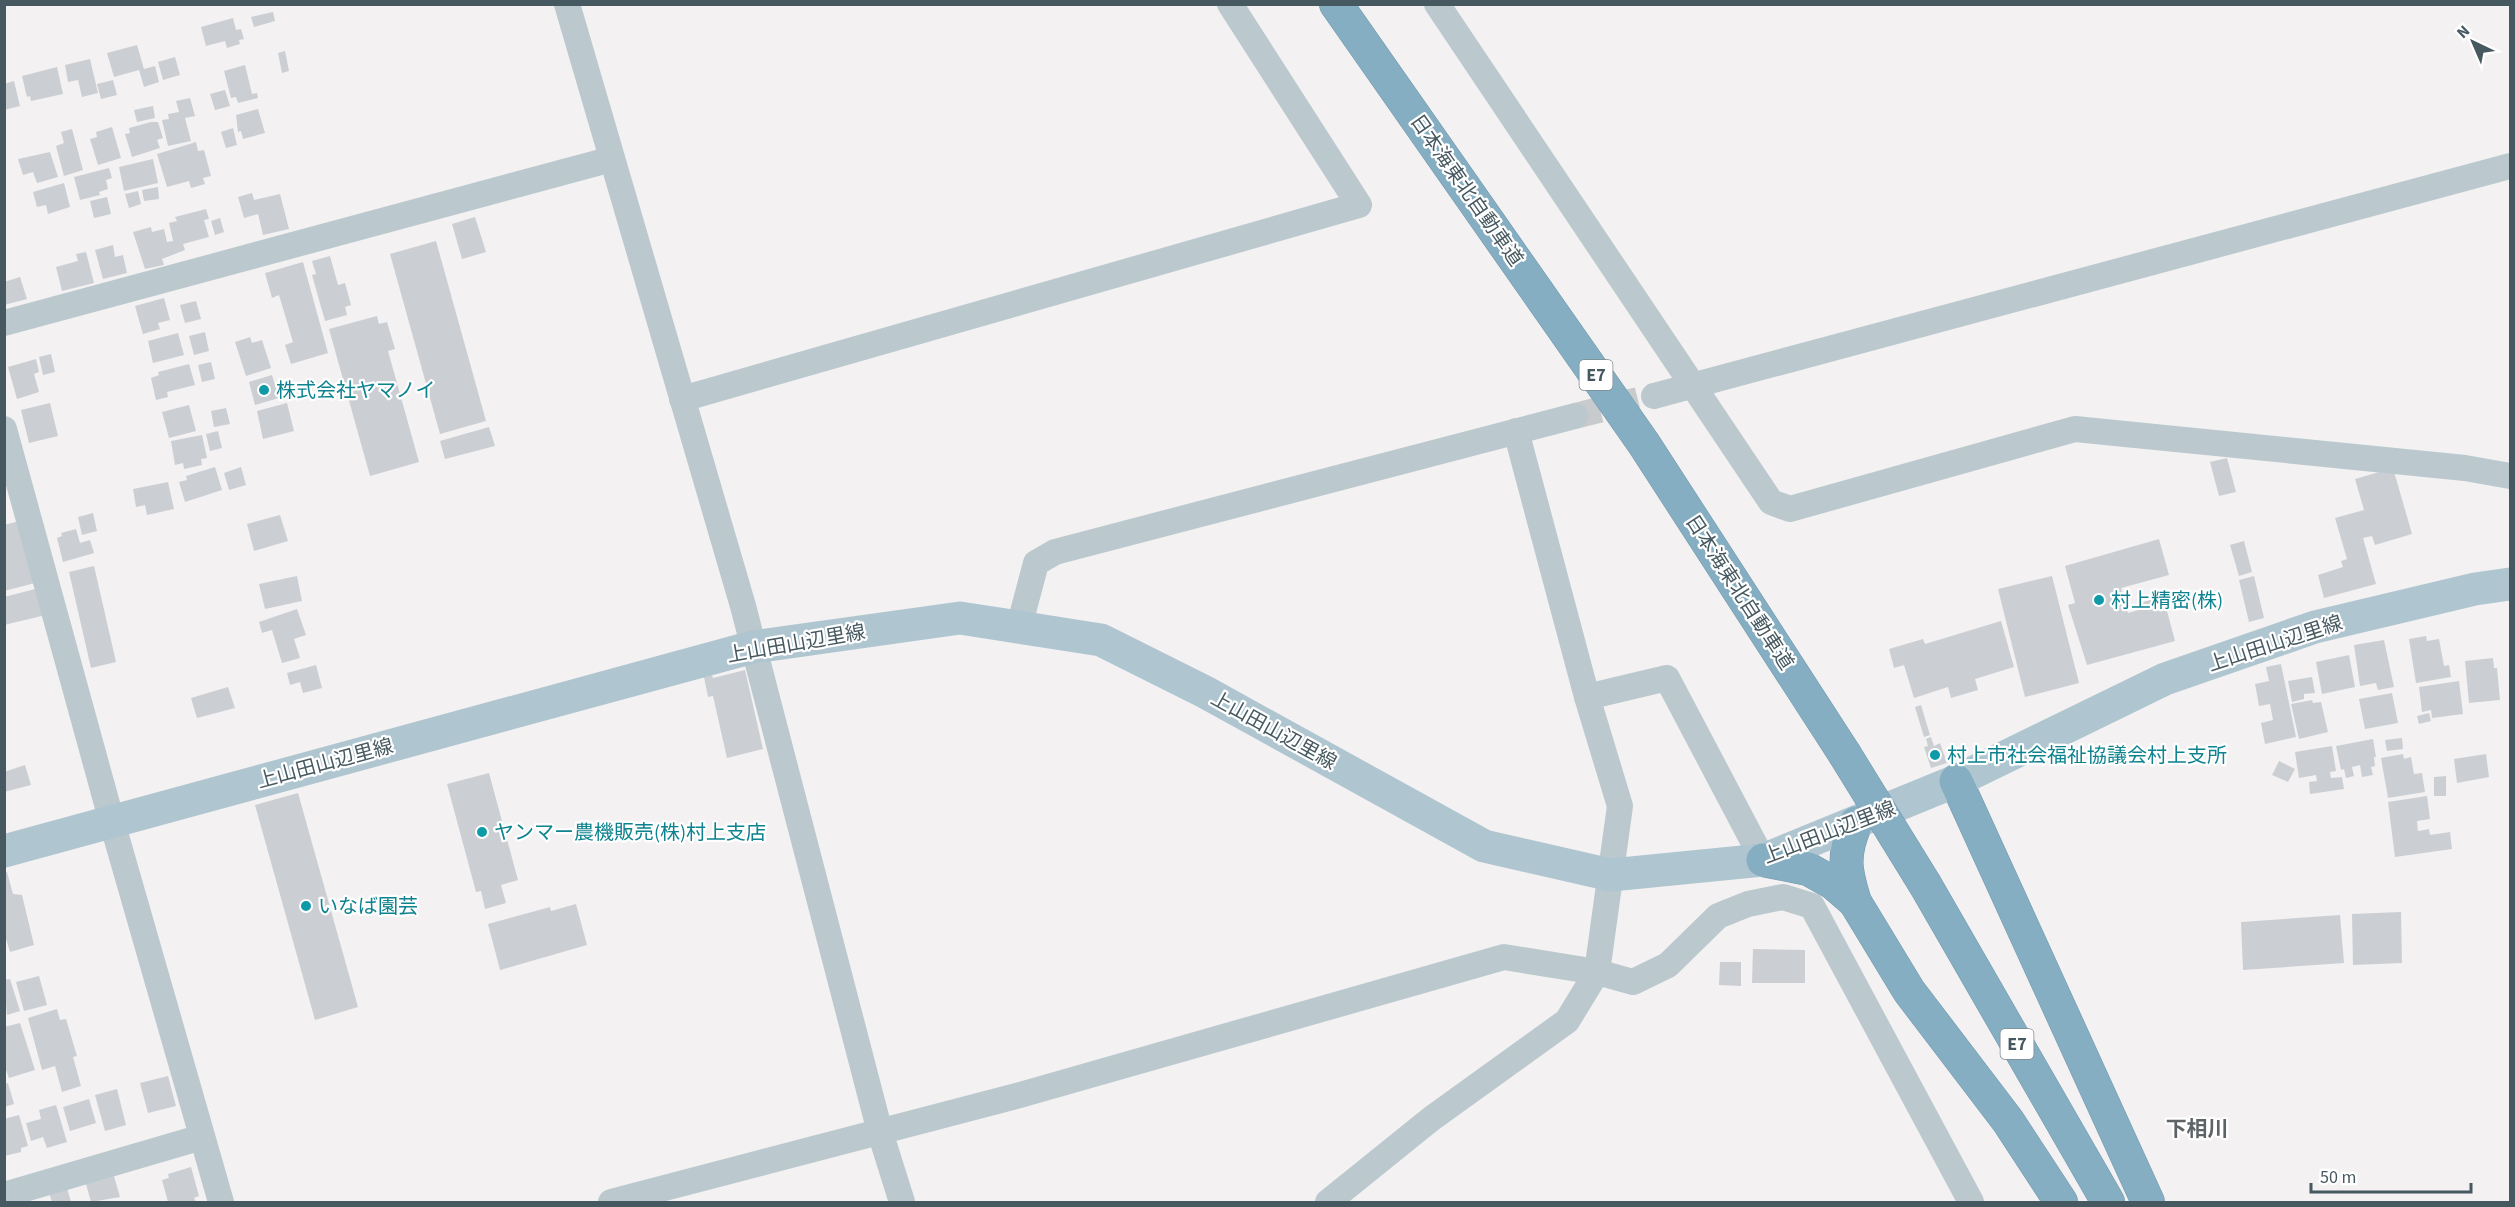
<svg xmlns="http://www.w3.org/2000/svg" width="2515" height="1207" font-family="'Source Sans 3','Noto Sans JP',sans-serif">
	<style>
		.building { fill: #cbcfd4 }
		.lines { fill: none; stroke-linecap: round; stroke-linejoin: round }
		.minor-tunnel { stroke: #c8cbcd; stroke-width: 26; stroke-dasharray: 26 13; stroke-linecap: butt }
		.highway-casing { stroke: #7199ae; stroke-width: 34 }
		.minor { stroke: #bbc9ce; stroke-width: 26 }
		.major { stroke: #afc6d1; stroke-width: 33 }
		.highway { stroke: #86aec2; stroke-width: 33 }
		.highway-bridge-casing { stroke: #7199ae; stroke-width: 34; stroke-linecap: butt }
		.highway-bridge { stroke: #86aec2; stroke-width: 33 }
		.culture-dot { fill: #0f9aa8; stroke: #fff; stroke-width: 2 }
		.labels { text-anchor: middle; stroke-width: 4.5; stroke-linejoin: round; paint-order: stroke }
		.shield { fill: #fff; stroke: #7e8b90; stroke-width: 1.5 }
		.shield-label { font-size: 18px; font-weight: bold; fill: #475960 }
		.street-label { font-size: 20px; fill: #475960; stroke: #fff }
		.culture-label { font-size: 20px; fill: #0d838f; stroke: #fff; text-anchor: start }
		.neighbourhood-label { font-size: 21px; font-weight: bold; fill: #5d6367; stroke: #fff }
	</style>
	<rect width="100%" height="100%" fill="#f3f1f1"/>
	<!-- building -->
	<g class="building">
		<polygon points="273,12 275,21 254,27 251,17"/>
		<polygon points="233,18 236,30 241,29 244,39 239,40 240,44 227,48 225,41 206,46 201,27"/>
		<polygon points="137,45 144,69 155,66 159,82 144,87 139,70 114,77 107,53"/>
		<polygon points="285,51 289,71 282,73 278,53"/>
		<polygon points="175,57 180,75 163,80 158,62"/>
		<polygon points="90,59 98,93 82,97 78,80 68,82 65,65"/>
		<polygon points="245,65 252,94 257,93 258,98 238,103 236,97 231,98 224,71"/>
		<polygon points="57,67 63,94 31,101 30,96 27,97 22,76"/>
		<polygon points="113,80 117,95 101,99 97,84"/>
		<polygon points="14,81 20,106 4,110 4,84"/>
		<polygon points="225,90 230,106 215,110 210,94"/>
		<polygon points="190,98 195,116 185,118 191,141 168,146 162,120 169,119 168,114 179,112 176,101"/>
		<polygon points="153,106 155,118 137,122 134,110"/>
		<polygon points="258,109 265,133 243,139 241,131 238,132 236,115"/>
		<polygon points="151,122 158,122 163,138 157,140 160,148 132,157 125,134 130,133 129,128"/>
		<polygon points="112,127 121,158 98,165 90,139 97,137 96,132"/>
		<polygon points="233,128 237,145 226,148 221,132"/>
		<polygon points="72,129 83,170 64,176 56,146 64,143 61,132"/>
		<polygon points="196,142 198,151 204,150 211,176 203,178 205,184 191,188 189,181 167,187 157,154"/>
		<polygon points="50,152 58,177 37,183 33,172 23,175 18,159"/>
		<polygon points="153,159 158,183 124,191 119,167"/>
		<polygon points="109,168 112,178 106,180 108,189 99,192 100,195 80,200 74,177"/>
		<polygon points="64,183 70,207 48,214 46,205 37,207 33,192"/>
		<polygon points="158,187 159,199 144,201 142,190"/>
		<polygon points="138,191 141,204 129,208 125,194"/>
		<polygon points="252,193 254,200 280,194 289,229 263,235 258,214 244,218 238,197"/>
		<polygon points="107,197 111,214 94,218 90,201"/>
		<polygon points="206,209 209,219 204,220 209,237 183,244 185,250 162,259 164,265 145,269 133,232 151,227 152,232 164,229 167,242 173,241 169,223 177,221 175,217"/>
		<polygon points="475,217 486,252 462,259 452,224"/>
		<polygon points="220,218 224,232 215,235 211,221"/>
		<polygon points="436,241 486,421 440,434 390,254"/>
		<polygon points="113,245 115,257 123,255 127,273 103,279 95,250"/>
		<polygon points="86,252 94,283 62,291 56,267 78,261 76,254"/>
		<polygon points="330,256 338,285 345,283 351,305 345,307 347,315 325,321 312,275 316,274 312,261"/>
		<polygon points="303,262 328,353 291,364 285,345 293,342 279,295 272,298 265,273"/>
		<polygon points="20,277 27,299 4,305 4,282"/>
		<polygon points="164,298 170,320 158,323 160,329 143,334 135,306"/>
		<polygon points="196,301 201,319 185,323 180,305"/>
		<polygon points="377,316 379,324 387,322 395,349 388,351 419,462 370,476 329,329"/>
		<polygon points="205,332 209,351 194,355 189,336"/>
		<polygon points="178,333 184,355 153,363 148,341"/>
		<polygon points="250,337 252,343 262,340 271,368 246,376 235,342"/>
		<polygon points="51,354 55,372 43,375 39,357"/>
		<polygon points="36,359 39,372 34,374 39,392 17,399 8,367"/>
		<polygon points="211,362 215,379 202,382 198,365"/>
		<polygon points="189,364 195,385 167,392 168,397 156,400 151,378 159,375 158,372"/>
		<polygon points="272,375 279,398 255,405 249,382"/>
		<polygon points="50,403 58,436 29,443 21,410"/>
		<polygon points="287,403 294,431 263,439 257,411"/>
		<polygon points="189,405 196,431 169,438 162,412"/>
		<polygon points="226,408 230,424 214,427 211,411"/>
		<polygon points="489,427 495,446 445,459 440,441"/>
		<polygon points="218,431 222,448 210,451 206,434"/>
		<polygon points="202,435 207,458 201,459 202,465 184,469 183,463 175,465 171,441"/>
		<polygon points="2227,458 2236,492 2219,496 2210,462"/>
		<polygon points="215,467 222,490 185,502 179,482 187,480 186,476"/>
		<polygon points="241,467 246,485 229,490 224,473"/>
		<polygon points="2393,468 2412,534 2375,545 2372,536 2363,538 2376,584 2324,598 2318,575 2343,567 2341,561 2347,559 2335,518 2364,510 2355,479"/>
		<polygon points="168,482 174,509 147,515 145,505 136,507 133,489"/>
		<polygon points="93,513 97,531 82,535 78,517"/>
		<polygon points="280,515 288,541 254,551 247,524"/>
		<polygon points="23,520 39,582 4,591 4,525"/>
		<polygon points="76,529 80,543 90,540 94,553 63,562 57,538 62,536 61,533"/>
		<polygon points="2159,539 2169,575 2121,588 2128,613 2142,609 2140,603 2163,596 2175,641 2087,665 2068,605 2075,603 2065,566"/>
		<polygon points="2244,541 2252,572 2239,576 2230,545"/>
		<polygon points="94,566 116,662 91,668 69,572"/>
		<polygon points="297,576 302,601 265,609 259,584"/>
		<polygon points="2052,576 2079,683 2025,697 1998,589"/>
		<polygon points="2254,576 2264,618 2249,622 2239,580"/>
		<polygon points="43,587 50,614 4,625 4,597"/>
		<polygon points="297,609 306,635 294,639 300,658 282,663 272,630 262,633 259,622"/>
		<polygon points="2001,621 2014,667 1975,679 1978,690 1951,698 1948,687 1914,698 1904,665 1894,668 1889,649 1923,639 1925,644"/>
		<polygon points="2426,636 2427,641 2439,639 2444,666 2449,665 2451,677 2416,683 2409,639"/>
		<polygon points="2384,640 2394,687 2378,690 2376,683 2360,686 2354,645"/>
		<polygon points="2349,655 2355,687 2322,694 2316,662"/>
		<polygon points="2493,658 2494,668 2497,668 2500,700 2469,703 2465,661"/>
		<polygon points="2281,664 2296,737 2265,744 2261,723 2273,720 2270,704 2259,706 2255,684 2269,681 2266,667"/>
		<polygon points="316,665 322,688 303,693 300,682 290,685 287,673"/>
		<polygon points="745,670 763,749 727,758 713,696 708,697 704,677 712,675 713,678"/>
		<polygon points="2312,677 2315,693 2304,694 2304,699 2292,702 2288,681"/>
		<polygon points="2459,681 2463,714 2432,718 2431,710 2422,712 2419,687"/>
		<polygon points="228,687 235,708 197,718 191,698"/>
		<polygon points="2392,693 2398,723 2365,729 2359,699"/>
		<polygon points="2312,700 2313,703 2321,702 2328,732 2299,739 2291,704"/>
		<polygon points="1921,705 1930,735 1924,737 1915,707"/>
		<polygon points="2429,713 2431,721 2419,724 2417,716"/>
		<polygon points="1931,737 1934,746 1940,743 1947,763 1931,768 1924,747 1928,746 1926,739"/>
		<polygon points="2402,738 2403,749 2387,751 2385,740"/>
		<polygon points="2373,739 2376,757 2374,757 2375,766 2371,767 2373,775 2362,777 2360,765 2352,767 2354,776 2346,778 2344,769 2341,770 2336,746"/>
		<polygon points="2332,746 2336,771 2330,772 2331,778 2342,777 2344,789 2310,794 2309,782 2317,781 2316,775 2299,778 2295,752"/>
		<polygon points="2403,754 2404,759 2411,757 2414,774 2422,773 2425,792 2388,798 2381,758"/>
		<polygon points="2486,754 2489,777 2457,783 2454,759"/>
		<polygon points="2279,761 2295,769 2288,782 2272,775"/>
		<polygon points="25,765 31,785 4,792 4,772"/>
		<polygon points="489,773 518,880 501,885 506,903 485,909 481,891 476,892 447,784"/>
		<polygon points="2446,776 2446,796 2434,796 2434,777"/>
		<polygon points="298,793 358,1007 315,1020 255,805"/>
		<polygon points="2427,796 2430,819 2417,821 2418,831 2429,829 2430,835 2450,832 2452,849 2395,857 2388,802"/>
		<polygon points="7,872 13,894 22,895 34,945 10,952 4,932 4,873"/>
		<polygon points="576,904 587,945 500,970 488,924 550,907 551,911"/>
		<polygon points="2401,912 2402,963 2353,965 2352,914"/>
		<polygon points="2340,915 2344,963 2243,970 2241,922"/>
		<polygon points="1753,949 1805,950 1805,983 1752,983"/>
		<polygon points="1720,962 1741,962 1741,986 1719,985"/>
		<polygon points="39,976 47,1005 24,1011 16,982"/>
		<polygon points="10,979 20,1011 7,1015 4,980"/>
		<polygon points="57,1009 60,1020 66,1019 77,1056 73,1057 81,1086 62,1092 55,1066 42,1070 28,1018"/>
		<polygon points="20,1023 35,1070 9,1078 4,1064 4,1027"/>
		<polygon points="168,1076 176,1106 148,1113 140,1083"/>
		<polygon points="8,1083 14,1104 4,1107 4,1084"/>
		<polygon points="117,1089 126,1125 105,1131 95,1095"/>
		<polygon points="89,1099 96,1123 70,1131 63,1107"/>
		<polygon points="56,1105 67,1142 47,1148 43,1137 31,1141 26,1123 41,1119 39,1110"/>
		<polygon points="19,1115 28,1146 21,1148 21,1152 4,1156 4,1119"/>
		<polygon points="191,1167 199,1196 194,1198 196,1202 168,1202 162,1180 169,1178 168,1174"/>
		<polygon points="114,1176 120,1197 91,1202 86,1184"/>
		<polygon points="67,1188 71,1202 52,1202 49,1193"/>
	</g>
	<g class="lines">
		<!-- minor-tunnel -->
		<polyline class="minor-tunnel" points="1575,416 1654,396"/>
		<!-- highway casing -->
		<g class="highway-casing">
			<g id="highway">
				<polyline points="1336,4 1644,444 1844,753"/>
				<polyline points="1956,781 2148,1202"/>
				<polyline points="1763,860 1808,869 1833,883 1855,902 1909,991 2008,1121 2061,1202"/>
				<polyline points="1926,886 2108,1202"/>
				<path d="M1855 902C1845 870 1842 855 1856 823"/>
			</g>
		</g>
		<!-- minor -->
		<g class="minor">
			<polyline points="567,4 743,606 880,1132 902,1202"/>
			<polyline points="1437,4 1771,502 1790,509 2075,429 2465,468 2510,476"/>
			<polyline points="4,323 612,159"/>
			<polyline points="1654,396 2510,166"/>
			<polyline points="682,399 1359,205 1230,4"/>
			<polyline points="4,429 112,822 221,1202"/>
			<polyline points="1019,627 1036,563 1055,552 1575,416"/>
			<polyline points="1587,697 1667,678 1763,860"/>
			<polyline points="4,1195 202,1137"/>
			<polyline points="611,1202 1020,1095 1504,957 1597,972 1633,982 1668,965 1718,916 1748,904 1783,897 1812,906 1971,1202"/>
			<polyline points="1328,1202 1431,1119 1567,1021 1597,972 1620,806 1587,697 1516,431"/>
		</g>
		<!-- major -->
		<polyline class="major" points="4,851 753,647 960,618 1101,640 1205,692 1484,846 1611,875 1763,860 1956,781 2165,679 2315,627 2475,589 2510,584"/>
		<!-- highway -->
		<use href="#highway" class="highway"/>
		<!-- highway-bridge casing -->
		<g class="highway-bridge-casing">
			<polyline id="highway-bridge" points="1844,753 1926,886"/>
		</g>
		<!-- highway-bridge -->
		<use href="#highway-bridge" class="highway-bridge"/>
	</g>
	<!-- markers -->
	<g class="culture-dot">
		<circle cx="264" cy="390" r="6"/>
		<circle cx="2099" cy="600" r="6"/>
		<circle cx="1935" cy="755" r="6"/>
		<circle cx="482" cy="832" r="6"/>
		<circle cx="306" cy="906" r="6"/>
	</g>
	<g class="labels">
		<!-- shield labels -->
		<g class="shield">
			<rect x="1579.5" y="360" width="33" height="30" rx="4.5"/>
			<rect x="2000.5" y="1029" width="33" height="30" rx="4.5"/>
		</g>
		<g class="shield-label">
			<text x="1596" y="381">E7</text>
			<text x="2017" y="1050">E7</text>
		</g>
		<!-- street labels -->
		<g class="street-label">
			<text transform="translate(1467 190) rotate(55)" y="7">日本海東北自動車道</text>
			<text transform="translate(1740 592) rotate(57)" y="7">日本海東北自動車道</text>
			<text transform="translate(796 643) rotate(-10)" y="7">上山田山辺里線</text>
			<text transform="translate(2275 643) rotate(-18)" y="7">上山田山辺里線</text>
			<text transform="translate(1274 730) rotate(29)" y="7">上山田山辺里線</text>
			<text transform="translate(325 763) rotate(-15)" y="7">上山田山辺里線</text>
			<text transform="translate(1829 832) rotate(-21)" y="7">上山田山辺里線</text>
		</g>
		<!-- culture labels -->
		<g class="culture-label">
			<text x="276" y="397">株式会社ヤマノイ</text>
			<text x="2111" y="607">村上精密(株)</text>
			<text x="1947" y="762">村上市社会福祉協議会村上支所</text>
			<text x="494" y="839">ヤンマー農機販売(株)村上支店</text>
			<text x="318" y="913">いなば園芸</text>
		</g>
		<!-- neighbourhood labels -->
		<g class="neighbourhood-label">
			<text x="2197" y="1136">下相川</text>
		</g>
	</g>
	<!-- border -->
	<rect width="2515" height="1207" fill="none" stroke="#475960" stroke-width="12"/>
	<!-- north arrow -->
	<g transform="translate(2473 42) rotate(316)" stroke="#ffffff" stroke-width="4.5" paint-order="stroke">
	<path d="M0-4.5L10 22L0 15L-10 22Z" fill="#475960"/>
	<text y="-9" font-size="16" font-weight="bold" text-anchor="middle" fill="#475960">N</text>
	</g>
	<!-- scale -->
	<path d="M2311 1183v9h160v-9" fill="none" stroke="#475960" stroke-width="3"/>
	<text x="2320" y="1183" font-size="18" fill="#475960" stroke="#ffffff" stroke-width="4.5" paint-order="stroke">50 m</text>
</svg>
